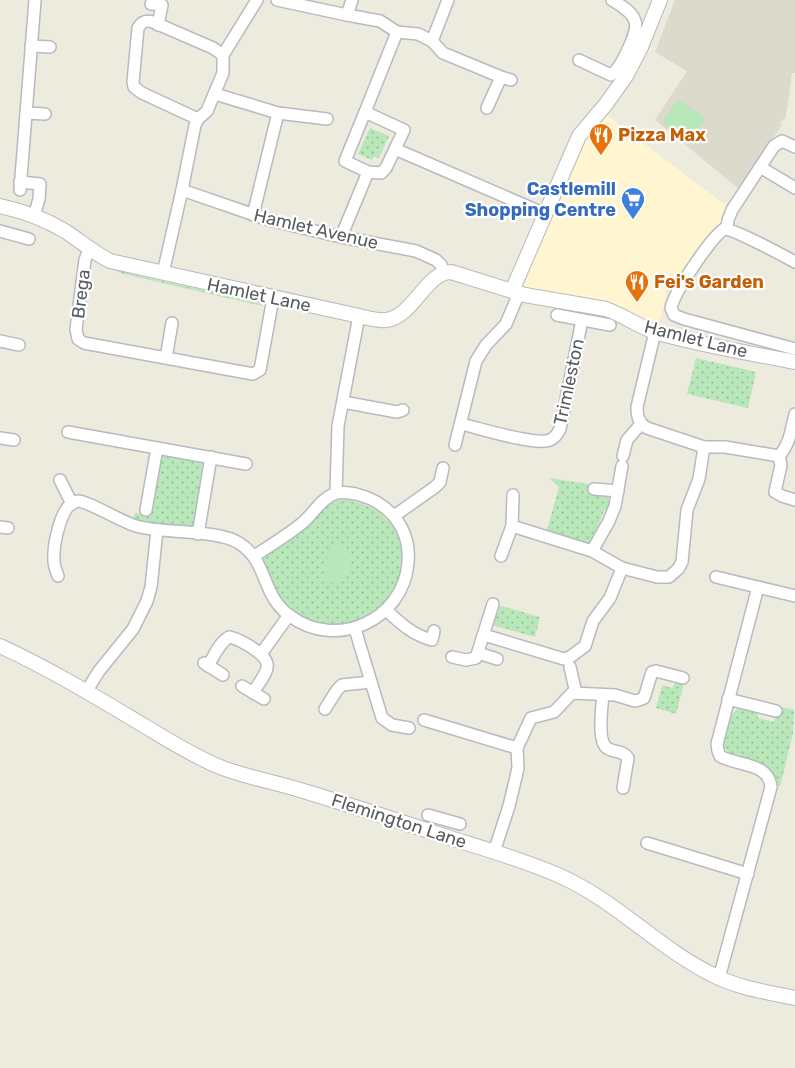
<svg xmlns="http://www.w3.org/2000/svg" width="795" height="1068" font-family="Rubik,sans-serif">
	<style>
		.commercial { fill: #fff5d1 }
		.education { fill: #dcd9cd }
		.grass { fill: url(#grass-dots) }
		.park { fill: #b8e7b9 }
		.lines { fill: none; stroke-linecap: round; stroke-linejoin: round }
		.minor-casing { stroke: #b7babf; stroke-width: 14 }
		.tertiary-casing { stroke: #b7babf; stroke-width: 16 }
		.minor { stroke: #fff; stroke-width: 11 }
		.tertiary { stroke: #fff; stroke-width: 14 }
		.labels { text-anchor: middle; stroke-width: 4.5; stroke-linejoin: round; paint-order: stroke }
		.food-label { font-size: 18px; font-weight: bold; fill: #c56008; stroke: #fff; text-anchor: start }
		.shop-label { font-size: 18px; font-weight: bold; fill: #366cbe; stroke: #fff; text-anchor: end }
		.street-label { font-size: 18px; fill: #585c61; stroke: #fff }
	</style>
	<defs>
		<pattern id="grass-dots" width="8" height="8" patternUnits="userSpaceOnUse" patternTransform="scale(1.25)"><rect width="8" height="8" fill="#b8e7b9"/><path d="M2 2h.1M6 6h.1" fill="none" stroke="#98be9a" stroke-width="1.8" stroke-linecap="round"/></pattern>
	</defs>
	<rect width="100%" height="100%" fill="#edeade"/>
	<!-- commercial -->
	<polygon class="commercial" points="600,110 727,206 725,218 671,287 666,283 666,301 655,332 624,317 519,293 572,151"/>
	<!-- education -->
	<polygon class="education" points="675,0 795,0 795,73 792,73 786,117 780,123 782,125 738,188 655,120 687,71 655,52"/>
	<!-- grass -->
	<g class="grass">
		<polygon points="370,128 389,136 379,158 374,156 372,160 358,154"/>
		<polygon points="94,262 135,275 260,303 263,306 124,274"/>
		<polygon points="696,358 756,372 748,408 687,394"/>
		<polygon points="164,453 200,460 203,463 193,527 187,531 132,522 135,513 149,514 160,457"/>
		<polygon points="549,478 589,484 592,495 606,497 611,500 610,505 604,511 596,530 597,533 592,543 587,546 546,534 559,487"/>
		<polygon points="338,500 348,500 361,503 378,511 394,527 401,547 402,566 397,587 383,608 364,621 326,628 290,612 275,595 262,562 265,556 304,529 327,506"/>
		<polygon points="498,605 540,617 535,637 492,625"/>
		<polygon points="679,681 684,683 676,714 656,708 662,685 672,688 676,682"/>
		<path d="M778 706 794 710 793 733 780 787 777 786C773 751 725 766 723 742L729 718 738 708 756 711 758 718 774 722Z"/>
	</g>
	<!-- park -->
	<g class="park">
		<polygon points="677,99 706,118 691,141 662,122"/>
		<path d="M343 545 351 552C351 570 352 575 334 583L327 582 324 575 329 549 334 547Z"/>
	</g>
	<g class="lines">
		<!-- minor casing -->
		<g class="minor-casing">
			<g id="minor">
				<polyline points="277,0 347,15 352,0"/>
				<polyline points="151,4 162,5 158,25"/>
				<polyline points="347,15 380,21 397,32 418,34 432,41 443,53 501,77"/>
				<polyline points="432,41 448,0"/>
				<polyline points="31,46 50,47"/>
				<path d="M579 60 611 75C620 69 639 32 635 21 632 11 620 5 612 0"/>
				<polyline points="215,94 278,113 327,119"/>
				<polyline points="487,108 501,77 511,80"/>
				<polyline points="365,112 397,32"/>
				<polyline points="26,113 45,114"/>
				<path d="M198 119 142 93 134 87 133 82 138 28C142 21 146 20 153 22L213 48 223 55"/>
				<polyline points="395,149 545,214"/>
				<polyline points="760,167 795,188"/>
				<polyline points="20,182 40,184 39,199 34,216"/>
				<polyline points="20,190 35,0"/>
				<polyline points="182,190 269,220 341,237 416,251 436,260 441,265 444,272"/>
				<polyline points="253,215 278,113"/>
				<polyline points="727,228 728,220 732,210 774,146 782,141 795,147"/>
				<polyline points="0,231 29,239"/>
				<polyline points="341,237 368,172 381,173 386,168 404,130 365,112 345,161 368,172"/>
				<polyline points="89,249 85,260 76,329 78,339 84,343 253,374 260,370 273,298"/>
				<path d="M795 262C784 256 732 228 724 229 711 238 674 292 671 308L674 315 684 319 795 349"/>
				<polyline points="163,273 182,190 195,125 198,119 207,111 223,73 223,55 257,0"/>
				<polyline points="557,315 610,325"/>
				<path d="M655 332 637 407C637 417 639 423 647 428L704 447H725L779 456C790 444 791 430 795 414"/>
				<polyline points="0,341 19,345"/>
				<polyline points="166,358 172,323"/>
				<polyline points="343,402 397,412 403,410"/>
				<path d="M461 424C479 428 535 446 550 440 555 438 558 433 560 429L582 320"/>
				<polyline points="68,432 246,464"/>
				<polyline points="0,438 14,440"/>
				<polyline points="455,445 476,361 486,345 506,324 519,293"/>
				<polyline points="623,456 627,440 641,424"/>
				<polyline points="779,456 781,465 775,492 782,496 795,500"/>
				<polyline points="60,480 72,504"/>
				<polyline points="594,489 618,491"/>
				<polyline points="336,493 338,426 359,316"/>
				<polyline points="146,510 157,448"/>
				<polyline points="394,516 435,487 440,482 443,468"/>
				<polyline points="512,526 592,551 622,568 657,577 669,577 678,569 682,562 687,510 699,479 704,447"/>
				<polyline points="0,527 8,528"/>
				<polyline points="198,534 211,457"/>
				<polyline points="592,551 609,521 615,506 622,466"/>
				<polyline points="501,556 512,526 513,495"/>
				<path d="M58 576C56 571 54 566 54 561 53 547 60 504 77 501 86 500 122 522 136 526 164 534 217 529 239 543 269 562 260 594 290 616 336 650 403 621 408 563 411 528 389 502 356 494 349 493 341 491 334 494 320 499 313 515 301 524 286 536 270 546 254 556"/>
				<polyline points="716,577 795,596"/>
				<path d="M386 610C401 624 413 635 432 640L434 631"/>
				<polyline points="355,629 382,718 392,725 409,728"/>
				<polyline points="484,635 564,659 570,657 585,646 593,621 610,598 622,568"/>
				<polyline points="478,653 497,659"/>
				<polyline points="261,654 289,615"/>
				<polyline points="452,657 466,660 476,658 493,604"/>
				<polyline points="204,663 223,675"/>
				<path d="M208 666C214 656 219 643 229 637 237 638 244 643 251 647 278 664 266 671 253 693"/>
				<polyline points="570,667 576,693"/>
				<polyline points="242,686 264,699"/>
				<polyline points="86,692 99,671 133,629 147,601 151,587 157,530"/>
				<path d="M603 695C602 706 597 741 607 748 614 753 623 750 628 758L623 788"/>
				<polyline points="728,699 776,711"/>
				<polyline points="325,709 337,690 342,685 371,682"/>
				<polyline points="424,720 517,748"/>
				<polyline points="428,815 460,824"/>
				<polyline points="647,843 748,874"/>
				<polyline points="494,852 509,806 516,777 518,768 517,748 531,718 554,712 572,693 615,695 635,701 639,700 644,698 652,672 656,671 683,678"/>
				<path d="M719 978 771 787C769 762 736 766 720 756L718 751 717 744 758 587"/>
			</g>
		</g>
		<!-- tertiary casing -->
		<g class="tertiary-casing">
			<g id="tertiary">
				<path d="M0 206C23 211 45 219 65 231 80 241 94 253 110 261L359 316C368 318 377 321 386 320 413 317 426 272 451 272L525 295 606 309C623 315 638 326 655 332 699 345 750 353 795 362"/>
				<polyline points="512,291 579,136 606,104 626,76 641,47 660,0"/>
				<path d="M0 646C50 669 96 697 143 725 168 740 193 756 220 767 246 777 274 782 300 790 350 805 399 821 447 837 485 849 524 860 560 876 615 900 657 947 711 974 737 988 767 992 795 998"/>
			</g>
		</g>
		<!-- minor -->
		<use href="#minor" class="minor"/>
		<!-- tertiary -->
		<use href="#tertiary" class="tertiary"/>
	</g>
	<!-- icons -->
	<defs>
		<g id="restaurant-pin" transform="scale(1.25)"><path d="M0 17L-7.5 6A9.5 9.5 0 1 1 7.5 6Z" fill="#e8710a" stroke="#fff"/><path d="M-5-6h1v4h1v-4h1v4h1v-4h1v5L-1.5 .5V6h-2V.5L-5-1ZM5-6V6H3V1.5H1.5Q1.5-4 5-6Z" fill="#fff"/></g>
		<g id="supermarket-pin" transform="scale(1.25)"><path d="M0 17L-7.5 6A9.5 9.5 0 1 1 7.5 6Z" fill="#3f7fe0" stroke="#fff"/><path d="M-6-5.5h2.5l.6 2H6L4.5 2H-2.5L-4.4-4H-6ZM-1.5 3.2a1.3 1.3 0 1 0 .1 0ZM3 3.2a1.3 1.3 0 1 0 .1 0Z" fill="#fff"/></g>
	</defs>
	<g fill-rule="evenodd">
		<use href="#restaurant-pin" x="601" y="135"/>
		<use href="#supermarket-pin" x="633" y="199"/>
		<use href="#restaurant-pin" x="637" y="282"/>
	</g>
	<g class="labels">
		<!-- food labels -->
		<g class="food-label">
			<text x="618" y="141">Pizza Max</text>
			<text x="654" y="288">Fei's Garden</text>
		</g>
		<!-- shop labels -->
		<g class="shop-label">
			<text x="616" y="195">Castlemill<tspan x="616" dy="21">Shopping Centre</tspan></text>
		</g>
		<!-- street labels -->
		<g class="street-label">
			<text transform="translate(316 229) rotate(13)" y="6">Hamlet Avenue</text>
			<text transform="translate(81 294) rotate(-83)" y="6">Brega</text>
			<text transform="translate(259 295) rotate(12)" y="6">Hamlet Lane</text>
			<text transform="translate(696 339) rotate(14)" y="6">Hamlet Lane</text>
			<text transform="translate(569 382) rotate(-78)" y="6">Trimleston</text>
			<text transform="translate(399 821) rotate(18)" y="6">Flemington Lane</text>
		</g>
	</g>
</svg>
